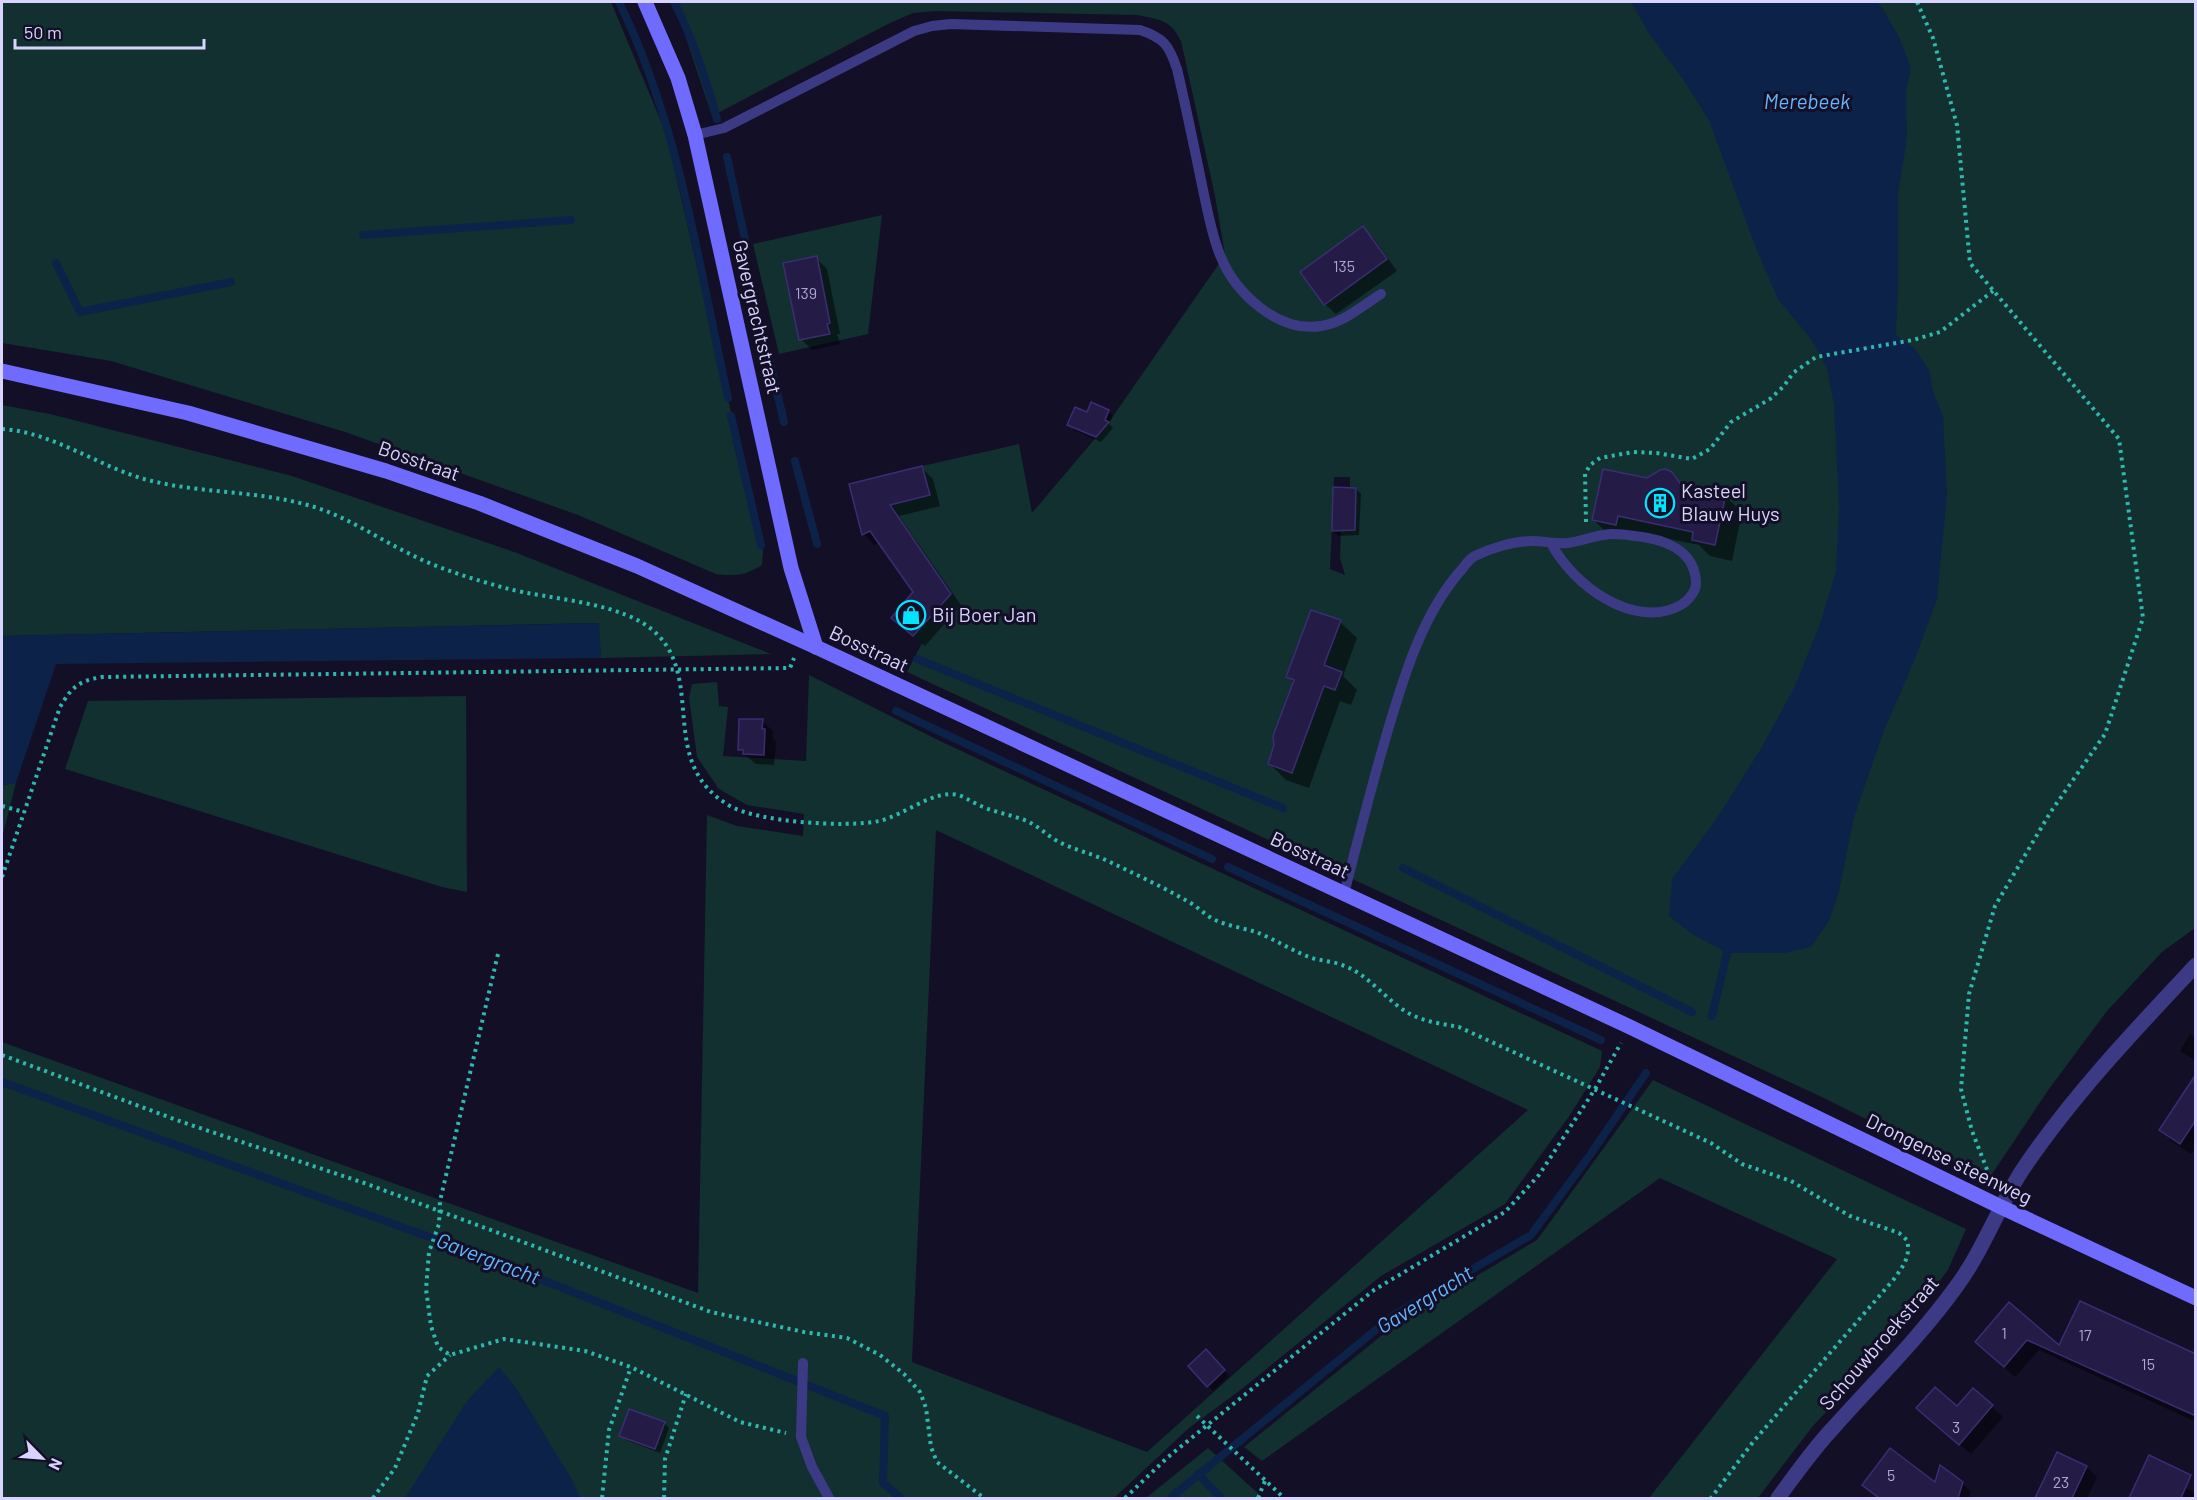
<svg xmlns="http://www.w3.org/2000/svg" width="2197" height="1500" font-family="Barlow,sans-serif">
	<style>
		.green { fill: #12302f; fill-rule: evenodd }
		.water { fill: #0c2248 }
		.shadow { fill: #0007 }
		.lines { fill: none; stroke-linecap: round; stroke-linejoin: round }
		.stream { stroke: #0c2248; stroke-width: 8 }
		.building { fill: #241b47; stroke: #3b2d73; stroke-width: 1.5 }
		.path { stroke: #2fb8b0; stroke-width: 4; stroke-dasharray: 3 4.5; stroke-linecap: butt }
		.lane { stroke: #3d3a85; stroke-width: 10 }
		.street { stroke: #3d3a85; stroke-width: 15 }
		.secondary { stroke: #6f6bff; stroke-width: 15 }
		.labels { text-anchor: middle; stroke-width: 6; stroke-linejoin: round; paint-order: stroke }
		.number-label { font-size: 16px; fill: #aca6d1 }
		.street-label { font-size: 20px; fill: #d9d4ff; stroke: #130f26 }
		.poi-label { font-size: 20px; fill: #d9d4ff; stroke: #130f26; text-anchor: start }
		.water-label { font-size: 21px; font-style: italic; fill: #62b6ff; stroke: #130f26 }
	</style>
	<rect width="100%" height="100%" fill="#130f26"/>
	<!-- green -->
	<g class="green">
		<path d="M2 2H611L666 133 763 550 762 565C744 576 736 576 716 574L578 515 345 432 111 361 2 343Z"/>
		<path d="M674 2H2195V928L2162 952 2107 1011 2049 1089 1988 1180 1826 1099 907 672 922 643 913 636 938 609 935 605 951 594 891 505 930 495 922 466 1019 444 1032 513 1109 422 1225 255 1215 196 1181 41C1170 19 1160 20 1137 15L936 11 913 13 888 24 712 116ZM1334 477H1350V487L1356 488 1355 530 1341 531 1340 558 1345 575 1330 569ZM1311 610 1341 621 1324 665V686L1292 773 1268 763 1274 745V733L1305 684 1286 677Z"/>
		<polygon points="882,215 868,334 779,354 753,244"/>
		<polygon points="2,405 50,414 292,476 517,553 771,654 601,658 598,623 2,636"/>
		<path d="M809 675 940 741 1602 1051 1600 1067 1570 1115 1505 1204 1381 1276 1243 1388 1189 1428 1114 1498H2V1042L698 1293 707 815 737 826 803 836 804 814 747 805 719 789 697 757 689 698 692 684 717 682 719 706 728 707 723 756 806 761ZM936 830 1528 1110 1147 1452 912 1362Z"/>
		<polygon points="466,696 467,892 442,887 65,769 88,701"/>
		<polygon points="16,783 2,838 2,785"/>
		<polygon points="1653,1080 1966,1229 1948,1270 1894,1340 1812,1427 1758,1498 1649,1498 1837,1259 1660,1178 1262,1461 1244,1447 1397,1323 1537,1240"/>
		<polygon points="1208,1448 1263,1498 1146,1498"/>
	</g>
	<!-- water -->
	<g class="water">
		<polygon points="1631,2 1877,2 1883,9 1900,39 1911,68 1906,91 1907,138 1898,193 1898,290 1896,335 1915,349 1929,370 1933,391 1943,416 1947,494 1937,599 1915,659 1883,733 1854,817 1839,892 1829,921 1811,947 1785,953 1727,953 1692,934 1669,916 1672,879 1715,821 1762,747 1794,688 1820,624 1836,571 1839,507 1834,405 1827,368 1811,339 1778,299 1757,251 1709,120 1682,78 1648,32"/>
		<polygon points="599,623 601,658 56,664 16,783 2,785 2,636"/>
		<polygon points="499,1367 516,1388 573,1481 580,1498 405,1498 467,1401"/>
	</g>
	<!-- shadow -->
	<g class="shadow">
		<polygon points="1363,228 1374,239 1397,271 1336,314 1325,304"/>
		<polygon points="816,258 827,269 840,334 837,334 840,344 812,350 801,339"/>
		<polygon points="1108,411 1113,416 1109,424 1113,428 1101,442 1074,430 1069,425 1088,414"/>
		<polygon points="922,468 933,479 940,506 899,516 961,605 925,646 904,628 915,592 879,542 874,545 864,534"/>
		<polygon points="1671,474 1686,488 1725,496 1742,512 1732,561 1710,556 1699,545 1634,532 1610,536 1594,520 1647,480"/>
		<polygon points="1356,489 1361,494 1359,535 1338,536 1333,531"/>
		<polygon points="1312,612 1340,622 1357,638 1343,676 1357,690 1351,705 1340,701 1309,788 1286,780 1269,763 1294,683 1288,677"/>
		<polygon points="762,721 773,731 773,739 776,742 774,765 756,764 739,750"/>
		<polygon points="2190,1034 2196,1037 2196,1061 2180,1051"/>
		<polygon points="2196,1079 2196,1148 2191,1154 2171,1141 2161,1130"/>
		<polygon points="2010,1304 2060,1348 2196,1356 2196,1422 2039,1350 2015,1377 1988,1353"/>
		<polygon points="1206,1351 1229,1376 1213,1391 1190,1366"/>
		<polygon points="1973,1390 2003,1417 1971,1454 1929,1419 1957,1408"/>
		<polygon points="664,1423 669,1428 660,1453 626,1440 621,1435"/>
		<polygon points="2058,1454 2086,1467 2097,1477 2087,1498 2037,1498"/>
		<polygon points="2150,1457 2177,1484 2196,1493 2196,1498 2131,1498"/>
		<polygon points="1962,1483 1971,1492 1969,1498 1878,1498 1863,1485"/>
	</g>
	<g class="lines">
		<!-- stream -->
		<g class="stream">
			<path d="M619 2C679 124 699 266 728 398"/>
			<path d="M674 2C693 39 706 78 717 119"/>
			<polyline points="727,157 746,244"/>
			<polyline points="363,235 571,220"/>
			<polyline points="56,263 80,312 231,282"/>
			<polyline points="768,354 784,422"/>
			<polyline points="731,416 761,545"/>
			<polyline points="795,461 817,544"/>
			<polyline points="917,659 1283,808"/>
			<polyline points="896,711 1212,859"/>
			<polyline points="1228,867 1601,1040"/>
			<polyline points="1403,868 1692,1012"/>
			<polyline points="1712,1016 1727,953"/>
			<polyline points="2,1082 490,1259 885,1416 883,1483 901,1498"/>
			<polyline points="1198,1474 1221,1498"/>
			<polyline points="1170,1498 1394,1315 1531,1235 1590,1155 1646,1073"/>
		</g>
	</g>
	<!-- building -->
	<g class="building">
		<polygon points="1363,226 1387,259 1324,305 1300,272"/>
		<polygon points="817,256 830,323 827,324 830,334 799,340 783,263"/>
		<polygon points="1091,402 1109,410 1105,420 1109,422 1096,437 1067,425 1075,407 1087,412"/>
		<polygon points="922,466 930,495 890,505 951,594 913,636 891,618 913,592 870,531 862,535 849,484"/>
		<polygon points="1603,469 1647,478 1660,470 1666,469 1672,472 1682,486 1726,494 1715,545 1692,540 1693,532 1618,516 1616,525 1592,520"/>
		<polygon points="1333,487 1356,488 1355,530 1332,531"/>
		<polygon points="1311,610 1341,620 1324,665 1342,672 1335,690 1324,686 1292,773 1268,764 1274,745 1273,736 1294,680 1286,677"/>
		<polygon points="739,719 763,719 762,729 765,729 764,755 743,754 743,750 738,750"/>
		<polygon points="2196,1074 2196,1120 2180,1144 2159,1130"/>
		<polygon points="2080,1301 2196,1354 2196,1416 2027,1340 2004,1367 1975,1342 2009,1302 2059,1345"/>
		<polygon points="1206,1349 1225,1370 1207,1387 1188,1366"/>
		<polygon points="1935,1387 1957,1406 1973,1388 1993,1405 1959,1445 1916,1408"/>
		<polygon points="629,1409 665,1422 655,1449 619,1436"/>
		<polygon points="1890,1448 1935,1482 1940,1465 1963,1482 1958,1498 1879,1498 1862,1485"/>
		<polygon points="2057,1452 2087,1466 2072,1498 2035,1498"/>
		<polygon points="2149,1455 2191,1475 2181,1498 2129,1498"/>
	</g>
	<g class="lines">
		<!-- path -->
		<g class="path">
			<polyline points="1917,2 1933,38 1957,125 1970,263 2119,439 2143,618 2105,734 2050,813 1995,906 1969,994 1961,1089 1972,1131 1991,1180"/>
			<path d="M2 429C52 432 96 465 144 479 199 494 257 490 311 506 346 516 377 538 410 554 439 569 473 579 505 588 549 600 624 601 657 634 705 682 657 764 730 806 758 822 846 828 879 821 903 816 934 789 958 795 966 797 973 803 981 806 996 813 1014 815 1029 822 1039 827 1047 835 1057 841 1074 850 1094 854 1112 863 1137 875 1163 887 1187 901 1197 906 1205 915 1215 920 1228 926 1243 928 1256 932 1274 939 1291 950 1309 957 1320 961 1332 961 1342 965 1369 974 1386 1001 1410 1014 1425 1022 1443 1024 1459 1027L1711 1143 1742 1164 1791 1181 1850 1216 1899 1233 1907 1240C1911 1257 1903 1266 1894 1279L1753 1442 1711 1498"/>
			<polyline points="1586,522 1585,474 1590,465 1600,458 1633,452 1657,453 1692,459 1710,449 1731,422 1770,399 1784,386 1793,373 1816,357 1913,340 1940,332 1993,291"/>
			<polyline points="2,806 24,812"/>
			<path d="M2 877 60 707C72 687 78 681 102 677L790 668 794 658"/>
			<polyline points="498,954 440,1201 439,1224 429,1252 426,1289 431,1326 438,1347 450,1355 504,1339 585,1351 631,1367 740,1422 786,1433"/>
			<polyline points="2,1055 182,1122 367,1184 711,1312 804,1332 847,1338 880,1355 904,1374 920,1392 926,1408 931,1447 937,1462 984,1498"/>
			<polyline points="1197,1416 1284,1498"/>
			<polyline points="373,1498 395,1468 418,1413 427,1376 450,1355"/>
			<polyline points="602,1498 609,1430 631,1367"/>
			<polyline points="664,1498 665,1459 686,1394"/>
			<polyline points="1125,1498 1168,1457 1374,1290 1505,1212 1539,1175 1595,1089 1621,1043"/>
			<polyline points="1258,1498 1265,1481"/>
		</g>
		<!-- lane -->
		<g class="lane">
			<path d="M695 135 724 128 914 31 932 26 951 24 1140 30C1164 38 1169 45 1177 69 1186 107 1194 146 1202 185 1207 208 1211 233 1220 255 1235 293 1278 333 1321 326 1343 323 1362 306 1381 294"/>
			<path d="M1344 894C1356 847 1368 800 1381 754 1399 692 1419 616 1463 568 1466 564 1470 558 1475 556 1491 548 1514 541 1532 541 1544 541 1556 544 1568 543 1583 541 1598 534 1613 534 1620 534 1628 535 1635 536 1664 539 1696 550 1696 584 1696 591 1688 601 1681 605 1634 631 1572 584 1551 543"/>
			<polyline points="803,1363 801,1437 812,1467 829,1498"/>
		</g>
		<!-- street -->
		<path class="street" d="M1778 1498C1796 1474 1813 1449 1834 1427 1875 1381 1920 1337 1956 1287 1983 1251 1998 1207 2023 1169 2073 1095 2135 1030 2196 965"/>
		<!-- secondary -->
		<g class="secondary">
			<polyline points="645,2 678,78 695,135 791,568 816,647"/>
			<polyline points="2,371 188,413 386,471 479,503 637,566 816,647 1630,1027 2001,1207 2196,1298"/>
		</g>
	</g>
	<!-- icons -->
	<defs>
		<g id="building-ring" transform="scale(1.5)"><circle r="9.5" fill="#130f26" stroke="#00e5ff" stroke-width="1.5"/><path d="M-4-6H4V6H1V3H-1V6H-4ZM-2.5-4.3h1.7v1.8h-1.7ZM.8-4.3h1.7v1.8H.8ZM-2.5-1h1.7V.8h-1.7ZM.8-1h1.7V.8H.8Z" fill="#00e5ff"/></g>
		<g id="shop-ring" transform="scale(1.5)"><circle r="9.5" fill="#130f26" stroke="#00e5ff" stroke-width="1.5"/><path d="M-5-2.5h2.3a2.7 3.5 0 0 1 5.4 0H5L5.5 6h-11ZM-1.5-2.5h3a1.5 2.3 0 0 0-3 0Z" fill="#00e5ff"/></g>
	</defs>
	<g fill-rule="evenodd">
		<use href="#building-ring" x="1660" y="503"/>
		<use href="#shop-ring" x="911" y="615"/>
	</g>
	<g class="labels">
		<!-- number labels -->
		<g class="number-label">
			<text x="1344" y="272">135</text>
			<text x="806" y="299">139</text>
			<text x="2004" y="1339">1</text>
			<text x="2085" y="1341">17</text>
			<text x="2148" y="1370">15</text>
			<text x="1956" y="1433">3</text>
			<text x="1891" y="1481">5</text>
			<text x="2061" y="1488">23</text>
		</g>
		<!-- street labels -->
		<g class="street-label">
			<text transform="translate(757 317) rotate(77)" y="7">Gavergrachtstraat</text>
			<text transform="translate(419 461) rotate(19)" y="7">Bosstraat</text>
			<text transform="translate(869 649) rotate(25)" y="7">Bosstraat</text>
			<text transform="translate(1310 855) rotate(25)" y="7">Bosstraat</text>
			<text transform="translate(1949 1159) rotate(26)" y="7">Drongense steenweg</text>
			<text transform="translate(1879 1343) rotate(-49)" y="7">Schouwbroekstraat</text>
		</g>
		<!-- poi labels -->
		<g class="poi-label">
			<text x="1681" y="498">Kasteel<tspan x="1681" dy="23">Blauw Huys</tspan></text>
			<text x="932" y="622">Bij Boer Jan</text>
		</g>
		<!-- water labels -->
		<g class="water-label">
			<text x="1807" y="109">Merebeek</text>
			<text transform="translate(488 1259) rotate(21)" y="7">Gavergracht</text>
			<text transform="translate(1425 1300) rotate(-32)" y="7">Gavergracht</text>
		</g>
	</g>
	<!-- border -->
	<rect width="2197" height="1500" fill="none" stroke="#d9d4ff" stroke-width="6"/>
	<!-- north arrow -->
	<g transform="translate(42 1458) rotate(115)" stroke="#130f26" stroke-width="4.5" paint-order="stroke">
	<path d="M0-4.5L10 22L0 15L-10 22Z" fill="#d9d4ff"/>
	<text y="-9" font-size="16" font-weight="bold" text-anchor="middle" fill="#d9d4ff">N</text>
	</g>
	<!-- scale -->
	<path d="M15 39v9h189v-9" fill="none" stroke="#d9d4ff" stroke-width="3"/>
	<text x="24" y="39" font-size="18" fill="#d9d4ff" stroke="#130f26" stroke-width="4.5" paint-order="stroke">50 m</text>
</svg>
